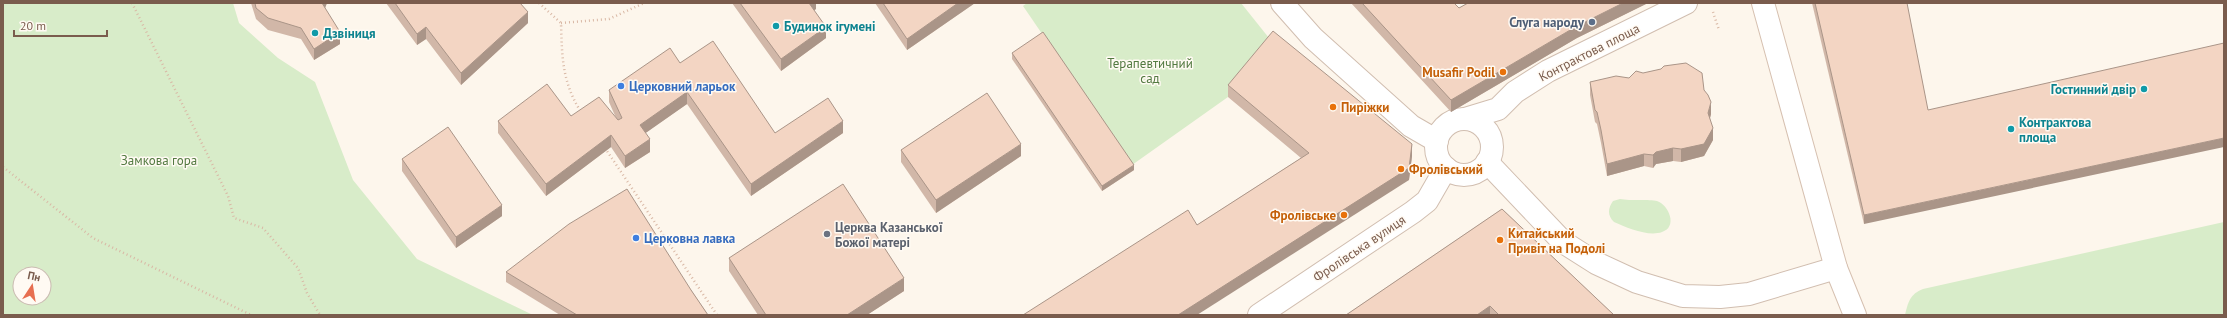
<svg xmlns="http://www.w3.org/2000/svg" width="2227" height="318" font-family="'PT Sans',sans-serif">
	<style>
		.green { fill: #d8ecc9; fill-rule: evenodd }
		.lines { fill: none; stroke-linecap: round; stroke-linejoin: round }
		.street-casing { stroke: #d1beb0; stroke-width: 24 }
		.secondary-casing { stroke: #d6c0b0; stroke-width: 24 }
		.path { stroke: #d9b8a5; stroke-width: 2.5; stroke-dasharray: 1 3; stroke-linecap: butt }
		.street { stroke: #fff; stroke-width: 22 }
		.secondary { stroke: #fff; stroke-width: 22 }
		.wall { fill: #d1b7a8 }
		.shaded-wall { fill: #aa9588 }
		.building { fill: #f3d5c3; stroke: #aa9588 }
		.service-dot { fill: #5c6f8a; stroke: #fffaf3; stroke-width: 1.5 }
		.culture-dot { fill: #0f9aa8; stroke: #fffaf3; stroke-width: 1.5 }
		.food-dot { fill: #e8710a; stroke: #fffaf3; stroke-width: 1.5 }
		.shop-dot { fill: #3f7fe0; stroke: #fffaf3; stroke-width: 1.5 }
		.worship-dot { fill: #6b7280; stroke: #fffaf3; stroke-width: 1.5 }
		.labels { text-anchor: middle; stroke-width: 3; stroke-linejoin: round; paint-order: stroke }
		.service-label { font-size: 13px; font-weight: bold; fill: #4e5e75; stroke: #fffaf3; text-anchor: end }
		.culture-label { font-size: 13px; font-weight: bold; fill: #0d838f; stroke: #fffaf3; text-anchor: start }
		.street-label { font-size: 13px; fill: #7a5c4d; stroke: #fffaf3 }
		.park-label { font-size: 13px; fill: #537a41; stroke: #fffaf3 }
		.food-label { font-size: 13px; font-weight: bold; fill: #c56008; stroke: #fffaf3; text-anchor: start }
		.shop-label { font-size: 13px; font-weight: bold; fill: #366cbe; stroke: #fffaf3; text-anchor: start }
		.worship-label { font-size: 13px; font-weight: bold; fill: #5b616d; stroke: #fffaf3; text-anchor: start }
	</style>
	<rect width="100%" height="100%" fill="#fdf6ec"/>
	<!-- green -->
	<g class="green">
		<path d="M3 3H233L239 23 278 58 315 82 353 180 417 259 533 315H3ZM20 274H44V298H20Z"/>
		<polygon points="1027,3 1241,3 1273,43 1228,97 1132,165 1023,6"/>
		<path d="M1620 199C1630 201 1650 199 1657 201 1669 205 1678 227 1662 232 1649 237 1627 228 1614 222 1607 215 1608 208 1613 201Z"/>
		<path d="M2224 222V315H1905C1908 302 1910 294 1923 289Z"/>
	</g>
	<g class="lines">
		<!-- street casing -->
		<g class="street-casing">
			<g id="street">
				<polyline points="1282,3 1313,38 1411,126 1437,141"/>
				<polyline points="1465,119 1498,109 1515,92 1548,71 1686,3"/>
				<circle cx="1464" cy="147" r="28"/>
				<polyline points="1487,162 1563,242 1596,263 1637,282 1683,296 1720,297 1749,294 1836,268"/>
				<polyline points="1259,315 1413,212 1427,201 1446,168"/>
			</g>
		</g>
		<!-- secondary casing -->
		<g class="secondary-casing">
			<polyline id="secondary" points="1763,3 1836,268 1855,315"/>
		</g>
		<!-- path -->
		<g class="path">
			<polyline points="132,3 228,196 234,218 263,228 298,268 307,293 320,315"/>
			<path d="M539 3 561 23C562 57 562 82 581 112"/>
			<polyline points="1713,12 1719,30"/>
			<polyline points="561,23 609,19 644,3"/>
			<polyline points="605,148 717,315"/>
			<polyline points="3,167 93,238 251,315"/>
		</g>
		<!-- street -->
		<use href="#street" class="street"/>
		<!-- secondary -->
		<use href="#secondary" class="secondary"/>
	</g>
	<!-- wall -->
	<g class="wall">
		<polygon points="251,3 327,3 325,8 340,44 314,60 301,39 268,30 256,19"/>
		<polygon points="386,3 520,3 528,23 461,85 426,39 417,45"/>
		<polygon points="732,3 816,3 816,9 814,10 826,38 781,71"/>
		<polygon points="875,3 975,3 907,50"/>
		<polygon points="1351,3 1454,3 1459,8 1468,3 1648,3 1577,38 1451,112"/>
		<polygon points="1812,3 1907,3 1864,224"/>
		<polygon points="1012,53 1134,170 1102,191 1012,59"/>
		<polygon points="680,63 775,133 843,133 751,196 687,104 645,133 650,152 625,168 611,147 546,196 498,133 498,121 571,116 616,118 609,102 609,90"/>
		<polygon points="1629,78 1704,90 1711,114 1710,118 1713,140 1704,156 1681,162 1673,161 1656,164 1653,168 1644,166 1607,176 1601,143 1597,124 1595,122 1590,95 1590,82"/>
		<polygon points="1228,85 1412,156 1409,180 1197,225 1301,158 1228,97"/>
		<polygon points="901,150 1021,156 936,213 901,162"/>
		<polygon points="402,159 502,216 456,248 402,171"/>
		<polygon points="1502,209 1614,315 1346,315"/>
		<polygon points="729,258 904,291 867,315 758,315 729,271"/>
		<polygon points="506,272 691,290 708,315 560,315 506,282"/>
	</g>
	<!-- shaded-wall -->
	<g class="shaded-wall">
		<polygon points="322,3 327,3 322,15"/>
		<polygon points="809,3 816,3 816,9 809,14"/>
		<polygon points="958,3 975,3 907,50 907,39"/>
		<polygon points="1623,3 1648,3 1577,38 1451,112 1451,100 1577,26"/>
		<polygon points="528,12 528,23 461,85 461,73"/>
		<polygon points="426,27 426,39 417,45 417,34"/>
		<polygon points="826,27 826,38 781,71 781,59"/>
		<polygon points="340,32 340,44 314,60 314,49"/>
		<polygon points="687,92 687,104 640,137 640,125"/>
		<polygon points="1711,102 1711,114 1708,126 1708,113"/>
		<polygon points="843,121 843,133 751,196 751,184"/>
		<polygon points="1713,128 1713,140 1704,156 1681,162 1681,149"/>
		<polygon points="611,135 611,147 546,196 546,184"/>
		<polygon points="2224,138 2224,147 1864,224 1864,215"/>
		<polygon points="650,139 650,152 625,168 625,156"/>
		<polygon points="1021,144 1021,156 936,213 936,200"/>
		<polygon points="1412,144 1412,156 1409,180 1197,315 1178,315"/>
		<polygon points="1673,148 1673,161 1656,164 1653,168 1653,155 1656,152"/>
		<polygon points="1644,154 1644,166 1607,176 1607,164"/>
		<polygon points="1134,165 1134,170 1102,191 1102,186"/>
		<polygon points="502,205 502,216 456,248 456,237"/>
		<polygon points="904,278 904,291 867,315 847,315"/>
		<polygon points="1490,306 1490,315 1477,315"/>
	</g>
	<!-- building -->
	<g class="building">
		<polygon points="255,3 322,3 340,32 314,49 301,28 268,18 256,8"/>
		<polygon points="395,3 520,3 528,12 461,73 426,27 417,34"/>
		<polygon points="740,3 809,3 826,27 781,59"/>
		<polygon points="883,3 958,3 907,39"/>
		<polygon points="1362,3 1454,3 1459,8 1468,3 1623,3 1577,26 1451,100"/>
		<polygon points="1815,3 1907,3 1928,110 2224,43 2224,138 1864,215"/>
		<polygon points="1273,31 1412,144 1409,168 1178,315 1023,315 1188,210 1197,225 1309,153 1228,85"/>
		<polygon points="1043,32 1134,165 1102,186 1012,53"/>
		<polygon points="713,41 775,133 828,98 843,121 751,184 687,92 640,125 650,139 625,156 611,135 546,184 498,121 547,84 571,116 599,97 618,120 622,118 609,90 670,48 680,63"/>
		<polygon points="1686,63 1702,73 1704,90 1708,95 1711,102 1708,113 1713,128 1704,144 1681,149 1673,148 1656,152 1653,155 1644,154 1607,164 1601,130 1597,112 1595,110 1590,82 1616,76 1629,78 1636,71 1643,73 1661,69 1664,66"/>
		<polygon points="987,93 1021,144 936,200 901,150"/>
		<polygon points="448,127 502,205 456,237 402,159"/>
		<polygon points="843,184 904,278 847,315 766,315 729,258"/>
		<polygon points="627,189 691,290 708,315 577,315 506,272 569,224"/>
		<polygon points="1502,209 1614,315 1499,315 1490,306 1477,315 1346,315"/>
	</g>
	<!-- markers -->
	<circle class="service-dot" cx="1592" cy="22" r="4"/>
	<g class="culture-dot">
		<circle cx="776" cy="26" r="4"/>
		<circle cx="315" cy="33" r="4"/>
		<circle cx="2144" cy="89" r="4"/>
		<circle cx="2011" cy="129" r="4"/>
	</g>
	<g class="food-dot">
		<circle cx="1503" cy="72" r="4"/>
		<circle cx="1333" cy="107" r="4"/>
		<circle cx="1401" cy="169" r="4"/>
		<circle cx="1344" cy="215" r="4"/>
		<circle cx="1500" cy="240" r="4"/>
	</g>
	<g class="shop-dot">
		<circle cx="621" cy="86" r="4"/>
		<circle cx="636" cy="238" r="4"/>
	</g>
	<circle class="worship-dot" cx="827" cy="234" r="4"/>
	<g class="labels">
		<!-- service labels -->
		<g class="service-label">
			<text x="1584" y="27">Слуга народу</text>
		</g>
		<!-- culture labels -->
		<g class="culture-label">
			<text x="784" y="31">Будинок ігумені</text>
			<text x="323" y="38">Дзвіниця</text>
			<text x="2136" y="94" text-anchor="end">Гостинний двір</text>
			<text x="2019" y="127">Контрактова<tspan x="2019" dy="15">площа</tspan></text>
		</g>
		<!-- street labels -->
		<g class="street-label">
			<text transform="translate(1589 52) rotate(-27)" y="5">Контрактова площа</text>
			<text transform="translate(1359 248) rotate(-34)" y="5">Фролівська вулиця</text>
		</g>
		<!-- park labels -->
		<g class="park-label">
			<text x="1150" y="68">Терапевтичний<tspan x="1150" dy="15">сад</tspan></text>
			<text x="159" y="165">Замкова гора</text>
		</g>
		<!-- food labels -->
		<g class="food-label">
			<text x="1495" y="77" text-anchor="end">Musafir Podil</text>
			<text x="1341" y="112">Пиріжки</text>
			<text x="1409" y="174">Фролівський</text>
			<text x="1336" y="220" text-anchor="end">Фролівське</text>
			<text x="1508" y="238">Китайський<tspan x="1508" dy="15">Привіт на Подолі</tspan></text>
		</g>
		<!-- shop labels -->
		<g class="shop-label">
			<text x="629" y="91">Церковний ларьок</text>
			<text x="644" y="243">Церковна лавка</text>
		</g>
		<!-- worship labels -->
		<g class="worship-label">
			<text x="835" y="232">Церква Казанської<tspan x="835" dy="15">Божої матері</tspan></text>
		</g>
	</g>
	<!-- border -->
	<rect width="2227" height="318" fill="none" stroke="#7a5c4d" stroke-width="8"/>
	<!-- north arrow -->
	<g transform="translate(32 286) rotate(12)"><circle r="19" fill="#fffaf3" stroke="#cabbb1"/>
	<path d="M0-3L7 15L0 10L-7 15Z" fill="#e76f51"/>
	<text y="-6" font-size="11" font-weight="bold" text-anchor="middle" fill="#7a5c4d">Пн</text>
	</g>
	<!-- scale -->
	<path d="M14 30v6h93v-6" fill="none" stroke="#7a5c4d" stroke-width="2"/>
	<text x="20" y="30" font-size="12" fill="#7a5c4d" stroke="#fffaf3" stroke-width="3" paint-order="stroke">20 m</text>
</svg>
